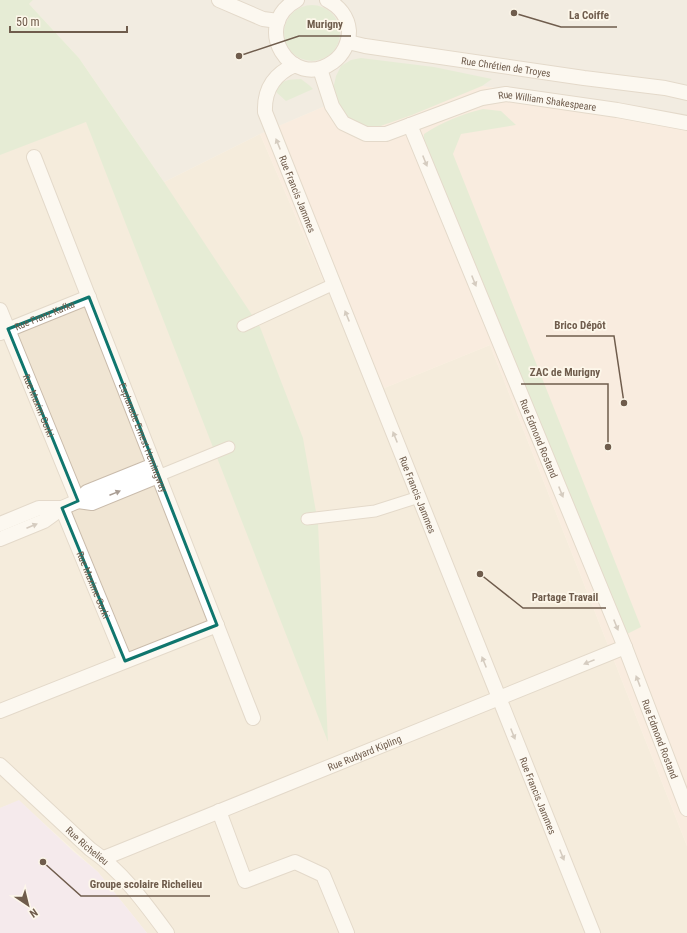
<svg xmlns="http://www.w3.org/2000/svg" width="687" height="933" font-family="'Roboto Condensed',sans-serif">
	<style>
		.residential { fill: #f0e5d3 }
		.commercial { fill: #f9e5d9 }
		.industrial { fill: #e9e4de }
		.education { fill: #f0e1f6 }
		.green { fill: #cfe5c4 }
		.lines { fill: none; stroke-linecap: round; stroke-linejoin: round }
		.pedestrian-casing { stroke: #c9bbab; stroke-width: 13 }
		.minor-casing { stroke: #c9bbab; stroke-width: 16 }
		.pedestrian { stroke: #fff; stroke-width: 11 }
		.minor { stroke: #fff; stroke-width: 14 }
		.oneway { fill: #a99d94 }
		.marked { fill: none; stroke: #0f766e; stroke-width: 3; stroke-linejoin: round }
		.labels { text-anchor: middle; stroke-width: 3.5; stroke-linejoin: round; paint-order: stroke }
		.street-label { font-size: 10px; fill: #6f5c4c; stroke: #fdf7ea }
		.leader { fill: none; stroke: #6f5c4c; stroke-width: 1.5 }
		.callout-dot { fill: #6f5c4c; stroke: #fdf7ea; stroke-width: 1.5 }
		.callout-label { font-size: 11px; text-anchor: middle; font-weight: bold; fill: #6f5c4c; stroke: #fdf7ea; stroke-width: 3.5; stroke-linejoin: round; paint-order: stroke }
	</style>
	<rect width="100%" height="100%" fill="#faf3e4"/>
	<!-- residential -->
	<polygon class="residential" points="0,0 33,0 29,3 164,182 260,134 372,393 490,345 687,846 687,933 147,933 98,872 19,801 0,808"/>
	<!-- commercial -->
	<polygon class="commercial" points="395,76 482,86 687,116 687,846 490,345 372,393 260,134"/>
	<!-- industrial -->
	<polygon class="industrial" points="33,0 687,0 687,116 482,86 395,76 260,134 164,182 79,58 29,4"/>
	<!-- education -->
	<polygon class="education" points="19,800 74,852 98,872 147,933 0,933 0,808"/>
	<!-- green -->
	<g class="green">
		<polygon points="0,0 33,0 29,4 79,58 164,182 260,327 303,438 318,523 328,742 86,122 0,155"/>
		<circle cx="312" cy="33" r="28"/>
		<polygon points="361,58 434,67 492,79 482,86 412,115 375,128 352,123 337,104 333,89 336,76 341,66 351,60"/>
		<path d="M301 79 309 85 313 89 286 101 275 91C282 79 287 80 301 79Z"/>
		<path d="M483 109 501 111 516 125 461 134 453 154 641 627 617 639 423 145 424 134C442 122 462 114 483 109Z"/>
	</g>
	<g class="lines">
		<!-- pedestrian casing -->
		<g class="pedestrian-casing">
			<g id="pedestrian">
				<polyline points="243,326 334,284"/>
				<polyline points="158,476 229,447"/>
				<polyline points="307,519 375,511 419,497"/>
			</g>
		</g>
		<!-- minor casing -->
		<g class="minor-casing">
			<g id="minor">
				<polyline points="219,0 263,19 278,21"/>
				<path d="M297 0C250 25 291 92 333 62 343 55 349 43 349 31 348 17 339 6 327 0"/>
				<path id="s1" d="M348 42 365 46 584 78 665 88 687 93"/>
				<path id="s2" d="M295 65C274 74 264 90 265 112L593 933"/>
				<path id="s3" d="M320 69 332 106 343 123 366 134H386L482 98 506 94 617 110 687 123"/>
				<path id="s4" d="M410 125 625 647 687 809"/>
				<path id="s5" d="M34 157 253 718"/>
				<path id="s6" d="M0 310 78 501"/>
				<path id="s7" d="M0 333 89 297"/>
				<polyline points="78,501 92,503 158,476"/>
				<path id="s8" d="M62 508 125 661"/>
				<polyline points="0,524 39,508 62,508"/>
				<polyline points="0,539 44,521 62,508 78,501 87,492 154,465"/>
				<polyline points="0,711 217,625"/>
				<path id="s9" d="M0 765 90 849C121 870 145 903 167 933"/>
				<polyline points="219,811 245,881 295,862 323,875 347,933"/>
				<path id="s10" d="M104 858 625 647"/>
			</g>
		</g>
		<!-- pedestrian -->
		<use href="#pedestrian" class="pedestrian"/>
		<!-- minor -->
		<use href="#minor" class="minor"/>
	</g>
	<!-- one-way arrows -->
	<defs><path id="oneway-solid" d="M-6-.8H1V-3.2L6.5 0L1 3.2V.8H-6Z"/></defs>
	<g class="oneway">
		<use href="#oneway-solid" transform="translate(278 144) rotate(-112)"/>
		<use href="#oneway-solid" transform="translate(425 161) rotate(68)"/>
		<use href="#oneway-solid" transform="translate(474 281) rotate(68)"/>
		<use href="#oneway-solid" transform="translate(347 316) rotate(-112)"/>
		<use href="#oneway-solid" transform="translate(395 437) rotate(-112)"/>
		<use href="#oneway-solid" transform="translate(561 492) rotate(68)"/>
		<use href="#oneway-solid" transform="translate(115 493) rotate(-22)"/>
		<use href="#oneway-solid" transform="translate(32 526) rotate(-23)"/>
		<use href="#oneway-solid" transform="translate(616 625) rotate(68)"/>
		<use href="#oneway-solid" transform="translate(484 662) rotate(-112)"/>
		<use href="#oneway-solid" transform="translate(589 662) rotate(158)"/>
		<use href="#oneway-solid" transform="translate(638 681) rotate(-111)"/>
		<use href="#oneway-solid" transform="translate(513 734) rotate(68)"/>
		<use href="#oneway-solid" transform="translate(562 855) rotate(68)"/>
	</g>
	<!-- marked area -->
	<path d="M0 0H687V933H0ZM89 297 217 625 125 661 62 508 78 501 8 329Z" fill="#faf3e4" fill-opacity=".55" fill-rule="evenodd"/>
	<path class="marked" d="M89 297 217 625 125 661 62 508 78 501 8 329Z"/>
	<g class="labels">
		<!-- street labels -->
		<g class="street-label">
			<text dy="4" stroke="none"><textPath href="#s1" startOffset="160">Rue Chrétien de Troyes</textPath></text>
			<text dy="4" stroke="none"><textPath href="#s3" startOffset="273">Rue William Shakespeare</textPath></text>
			<text dy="4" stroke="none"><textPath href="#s2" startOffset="148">Rue Francis Jammes</textPath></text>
			<text dy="4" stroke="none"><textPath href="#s7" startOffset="48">Rue Franz Kafka</textPath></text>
			<text dy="4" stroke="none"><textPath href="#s6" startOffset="103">Rue Maxim Gorki</textPath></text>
			<text dy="4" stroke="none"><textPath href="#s5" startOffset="301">Esplanade Ernest Hemingway</textPath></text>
			<text dy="4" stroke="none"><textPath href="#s4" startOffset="339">Rue Edmond Rostand</textPath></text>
			<text dy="4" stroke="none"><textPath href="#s2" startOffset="472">Rue Francis Jammes</textPath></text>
			<text dy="4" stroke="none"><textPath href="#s8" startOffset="83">Rue Maxime Gorki</textPath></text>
			<text dy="4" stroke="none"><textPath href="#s4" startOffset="663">Rue Edmond Rostand</textPath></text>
			<text dy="4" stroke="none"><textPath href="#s10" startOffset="281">Rue Rudyard Kipling</textPath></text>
			<text dy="4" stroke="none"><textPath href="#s2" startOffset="796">Rue Francis Jammes</textPath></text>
			<text dy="4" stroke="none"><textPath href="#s9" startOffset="119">Rue Richelieu</textPath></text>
		</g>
	</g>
	<!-- callouts -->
	<path class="leader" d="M514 13L561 27H617M239 56L299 36H351M624 403L614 336H546M608 447L608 384H521M480 574L523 608H606M43 862L81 896H210"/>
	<g class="callout-dot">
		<circle cx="514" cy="13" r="4"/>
		<circle cx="239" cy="56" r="4"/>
		<circle cx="624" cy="403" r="4"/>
		<circle cx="608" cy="447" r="4"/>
		<circle cx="480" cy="574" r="4"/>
		<circle cx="43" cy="862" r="4"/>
	</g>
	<g class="callout-label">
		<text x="589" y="19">La Coiffe</text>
		<text x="325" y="28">Murigny</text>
		<text x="580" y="329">Brico Dépôt</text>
		<text x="565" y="376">ZAC de Murigny</text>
		<text x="565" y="601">Partage Travail</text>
		<text x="146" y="888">Groupe scolaire Richelieu</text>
	</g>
	<!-- north arrow -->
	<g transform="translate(28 905) rotate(145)" stroke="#fdf7ea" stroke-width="3" paint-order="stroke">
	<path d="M0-3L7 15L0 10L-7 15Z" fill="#6f5c4c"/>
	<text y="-6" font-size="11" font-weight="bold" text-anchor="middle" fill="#6f5c4c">N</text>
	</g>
	<!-- scale -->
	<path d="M10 26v6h117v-6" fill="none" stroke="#6f5c4c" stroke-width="2"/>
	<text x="16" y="26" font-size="12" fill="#6f5c4c" stroke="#fdf7ea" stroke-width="3" paint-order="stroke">50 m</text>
</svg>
